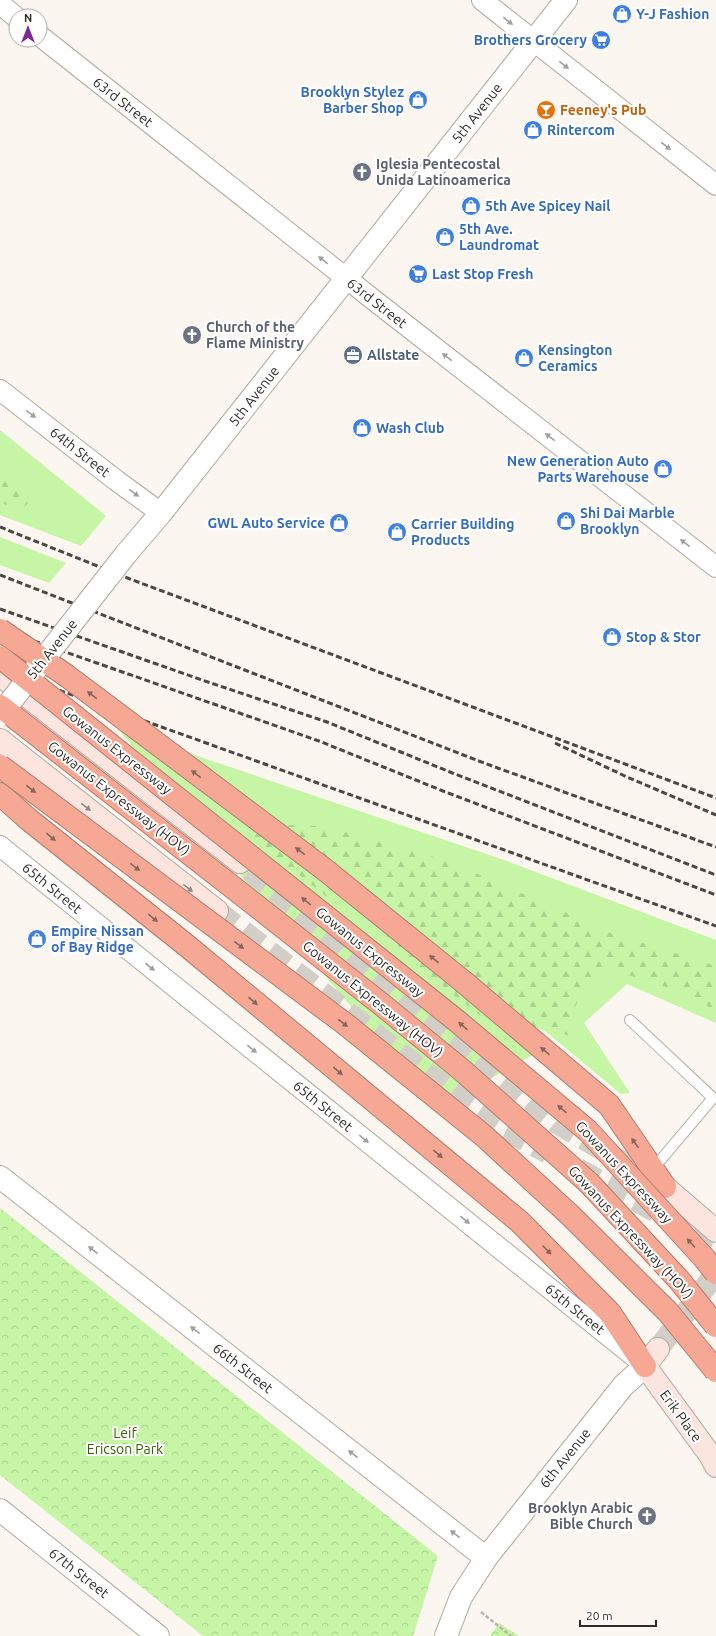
<svg xmlns="http://www.w3.org/2000/svg" width="716" height="1636" font-family="Ubuntu,sans-serif">
	<style>
		.green { fill: #c6f6a5 }
		.forest { fill: url(#forest-firs) }
		.park { fill: url(#park-crowns) }
		.lines { fill: none; stroke-linecap: round; stroke-linejoin: round }
		.secondary-tunnel { stroke: #d2cec8; stroke-width: 22; stroke-dasharray: 22 11; stroke-linecap: butt }
		.service-casing { stroke: #afaaa4; stroke-width: 12 }
		.minor-casing { stroke: #afaaa4; stroke-width: 22 }
		.tertiary-casing { stroke: #afaaa4; stroke-width: 24 }
		.secondary-casing { stroke: #afaaa4; stroke-width: 24 }
		.motorway-casing { stroke: #b07d70; stroke-width: 24 }
		.path { stroke: #b9b5b0; stroke-width: 2.5; stroke-dasharray: 4 2; stroke-linecap: butt }
		.service { stroke: #fff; stroke-width: 10 }
		.minor { stroke: #fff; stroke-width: 20 }
		.tertiary { stroke: #fff; stroke-width: 22 }
		.secondary { stroke: #fce5df; stroke-width: 22 }
		.motorway { stroke: #f6a895; stroke-width: 22 }
		.rail { stroke: #4a4745; stroke-width: 3; stroke-dasharray: 6 3; stroke-linecap: butt }
		.tertiary-bridge-casing { stroke: #afaaa4; stroke-width: 24; stroke-linecap: butt }
		.motorway-bridge-casing { stroke: #b07d70; stroke-width: 24; stroke-linecap: butt }
		.tertiary-bridge { stroke: #fff; stroke-width: 22 }
		.motorway-bridge { stroke: #f6a895; stroke-width: 22 }
		.oneway { fill: #a1a09f }
		.oneway2 { fill: #88645a }
		.oneway3 { fill: #958884 }
		.labels { text-anchor: middle; stroke-width: 4; stroke-linejoin: round; paint-order: stroke }
		.shop-label { font-size: 14px; font-weight: bold; fill: #366cbe; stroke: #fff; text-anchor: start }
		.street-label { font-size: 14px; fill: #2e2c2a; stroke: #fff }
		.food-label { font-size: 14px; font-weight: bold; fill: #c56008; stroke: #fff; text-anchor: start }
		.worship-label { font-size: 14px; font-weight: bold; fill: #5b616d; stroke: #fff; text-anchor: start }
		.service-label { font-size: 14px; font-weight: bold; fill: #4e5e75; stroke: #fff; text-anchor: start }
		.park-label { font-size: 14px; fill: #366102; stroke: #fff }
	</style>
	<defs>
		<pattern id="forest-firs" width="22" height="20" patternUnits="userSpaceOnUse"><rect width="22" height="20" fill="#c6f6a5"/><path d="M5 1l3.5 6h-7zM16 11l3.5 6h-7z" fill="#aad38e"/></pattern>
		<pattern id="park-crowns" width="20" height="18" patternUnits="userSpaceOnUse"><rect width="20" height="18" fill="#c6f6a5"/><path d="M2 6a3 3 0 1 1 6 0M12 15a3 3 0 1 1 6 0" fill="none" stroke="#aad38e"/></pattern>
	</defs>
	<rect width="100%" height="100%" fill="#fbf6ef"/>
	<!-- green -->
	<g class="green">
		<polygon points="0,430 106,516 81,546 0,515"/>
		<polygon points="0,537 66,563 49,583 0,565"/>
		<polygon points="118,729 507,861 716,940 716,1023 627,984 584,1023 630,1093 621,1094 446,949 537,1053 436,1108"/>
	</g>
	<!-- forest -->
	<g class="forest">
		<polygon points="0,468 34,497 22,509 0,503"/>
		<polygon points="294,825 319,826 357,835 448,861 574,916 582,924 716,966 716,1011 682,992 609,969 595,976 571,1012 573,1036 482,1017 240,829"/>
	</g>
	<!-- park -->
	<g class="park">
		<polygon points="0,1208 438,1556 413,1636 203,1636 0,1475"/>
		<polygon points="499,1623 519,1636 490,1636"/>
	</g>
	<g class="lines">
		<!-- secondary-tunnel -->
		<g class="secondary-tunnel">
			<polyline points="250,870 557,1123 665,1187"/>
			<polyline points="217,911 422,1070 503,1128 548,1153"/>
			<polyline points="578,1169 653,1210 716,1240"/>
			<polyline points="658,1349 716,1273"/>
		</g>
		<!-- service casing -->
		<g class="service-casing">
			<polyline id="service" points="630,1020 713,1098 653,1169"/>
		</g>
		<!-- minor casing -->
		<g class="minor-casing">
			<g id="minor">
				<polyline points="482,0 716,185"/>
				<polyline points="0,4 16,17"/>
				<polyline points="40,36 375,301 716,567"/>
				<polyline points="0,390 117,481 161,513"/>
				<polyline points="0,846 636,1358"/>
			</g>
		</g>
		<!-- tertiary casing -->
		<g class="tertiary-casing">
			<g id="tertiary">
				<polyline points="126,554 161,513 566,0"/>
				<polyline points="0,1177 486,1558"/>
				<polyline points="0,1510 158,1636"/>
				<polyline points="446,1636 461,1597 486,1558 623,1386 645,1366"/>
			</g>
		</g>
		<!-- secondary casing -->
		<g class="secondary-casing">
			<g id="secondary">
				<polyline points="0,675 240,862"/>
				<polyline points="0,740 217,911"/>
				<polyline points="665,1187 716,1231"/>
				<polyline points="658,1349 645,1366 710,1455 716,1466"/>
			</g>
		</g>
		<!-- motorway casing -->
		<g class="motorway-casing">
			<g id="motorway">
				<polyline points="0,794 28,819 186,945 520,1222 610,1313 645,1366"/>
				<polyline points="465,983 609,1105 665,1187"/>
			</g>
		</g>
		<!-- path -->
		<polyline class="path" points="481,1612 511,1636"/>
		<!-- service -->
		<use href="#service" class="service"/>
		<!-- minor -->
		<use href="#minor" class="minor"/>
		<!-- tertiary -->
		<use href="#tertiary" class="tertiary"/>
		<!-- secondary -->
		<use href="#secondary" class="secondary"/>
		<!-- motorway -->
		<use href="#motorway" class="motorway"/>
		<!-- rail -->
		<g class="rail">
			<polyline points="0,527 130,579 716,798"/>
			<polyline points="0,575 484,763 716,847"/>
			<polyline points="0,609 202,680 327,722 450,772 716,875"/>
			<polyline points="0,629 319,741 443,791 716,895"/>
			<polyline points="0,669 716,926"/>
			<polyline points="555,743 627,777 716,815"/>
		</g>
		<!-- tertiary-bridge casing -->
		<g class="tertiary-bridge-casing">
			<polyline id="tertiary-bridge" points="0,715 126,554"/>
		</g>
		<!-- motorway-bridge casing -->
		<g class="motorway-bridge-casing">
			<g id="motorway-bridge">
				<polyline points="0,630 67,676 324,869 465,983"/>
				<polyline points="0,657 457,1021 588,1131 705,1259 716,1273"/>
				<polyline points="0,706 235,889 381,1004 463,1071 589,1183 679,1280 716,1326"/>
				<polyline points="0,766 344,1023 484,1136 570,1215 668,1312 716,1371"/>
			</g>
		</g>
		<!-- tertiary-bridge -->
		<use href="#tertiary-bridge" class="tertiary-bridge"/>
		<!-- motorway-bridge -->
		<use href="#motorway-bridge" class="motorway-bridge"/>
	</g>
	<!-- one-way arrows -->
	<defs><path id="oneway-solid" d="M-6-.8H1V-3.2L6.5 0L1 3.2V.8H-6Z"/></defs>
	<g class="oneway">
		<use href="#oneway-solid" transform="translate(508 21) rotate(39)"/>
		<use href="#oneway-solid" transform="translate(564 65) rotate(38)"/>
		<use href="#oneway-solid" transform="translate(666 146) rotate(38)"/>
		<use href="#oneway-solid" transform="translate(323 260) rotate(-141)"/>
		<use href="#oneway-solid" transform="translate(447 357) rotate(-142)"/>
		<use href="#oneway-solid" transform="translate(31 414) rotate(38)"/>
		<use href="#oneway-solid" transform="translate(550 437) rotate(-142)"/>
		<use href="#oneway-solid" transform="translate(134 493) rotate(36)"/>
		<use href="#oneway-solid" transform="translate(685 543) rotate(-142)"/>
		<use href="#oneway-solid" transform="translate(150 967) rotate(39)"/>
		<use href="#oneway-solid" transform="translate(252 1049) rotate(39)"/>
		<use href="#oneway-solid" transform="translate(364 1139) rotate(39)"/>
		<use href="#oneway-solid" transform="translate(465 1220) rotate(39)"/>
		<use href="#oneway-solid" transform="translate(93 1250) rotate(-142)"/>
		<use href="#oneway-solid" transform="translate(195 1330) rotate(-142)"/>
		<use href="#oneway-solid" transform="translate(353 1454) rotate(-142)"/>
		<use href="#oneway-solid" transform="translate(455 1534) rotate(-142)"/>
	</g>
	<g class="oneway2">
		<use href="#oneway-solid" transform="translate(92 695) rotate(-143)"/>
		<use href="#oneway-solid" transform="translate(196 774) rotate(-143)"/>
		<use href="#oneway-solid" transform="translate(31 789) rotate(37)"/>
		<use href="#oneway-solid" transform="translate(51 837) rotate(39)"/>
		<use href="#oneway-solid" transform="translate(300 851) rotate(-143)"/>
		<use href="#oneway-solid" transform="translate(135 867) rotate(37)"/>
		<use href="#oneway-solid" transform="translate(306 901) rotate(-141)"/>
		<use href="#oneway-solid" transform="translate(153 918) rotate(39)"/>
		<use href="#oneway-solid" transform="translate(239 945) rotate(37)"/>
		<use href="#oneway-solid" transform="translate(434 959) rotate(-141)"/>
		<use href="#oneway-solid" transform="translate(253 1001) rotate(40)"/>
		<use href="#oneway-solid" transform="translate(343 1023) rotate(38)"/>
		<use href="#oneway-solid" transform="translate(463 1026) rotate(-140)"/>
		<use href="#oneway-solid" transform="translate(545 1051) rotate(-140)"/>
		<use href="#oneway-solid" transform="translate(338 1071) rotate(40)"/>
		<use href="#oneway-solid" transform="translate(562 1109) rotate(-140)"/>
		<use href="#oneway-solid" transform="translate(635 1143) rotate(-125)"/>
		<use href="#oneway-solid" transform="translate(438 1154) rotate(40)"/>
		<use href="#oneway-solid" transform="translate(691 1243) rotate(-132)"/>
		<use href="#oneway-solid" transform="translate(547 1250) rotate(45)"/>
	</g>
	<g class="oneway3">
		<use href="#oneway-solid" transform="translate(86 807) rotate(38)"/>
		<use href="#oneway-solid" transform="translate(188 888) rotate(38)"/>
	</g>
	<!-- icons -->
	<defs>
		<g id="shop-disc" transform="scale(1)"><circle r="9.5" fill="#3f7fe0" stroke="#fff"/><path d="M-5-2.5h2.3a2.7 3.5 0 0 1 5.4 0H5L5.5 6h-11ZM-1.5-2.5h3a1.5 2.3 0 0 0-3 0Z" fill="#fff"/></g>
		<g id="supermarket-disc" transform="scale(1)"><circle r="9.5" fill="#3f7fe0" stroke="#fff"/><path d="M-6-5.5h2.5l.6 2H6L4.5 2H-2.5L-4.4-4H-6ZM-1.5 3.2a1.3 1.3 0 1 0 .1 0ZM3 3.2a1.3 1.3 0 1 0 .1 0Z" fill="#fff"/></g>
		<g id="bar-disc" transform="scale(1)"><circle r="9.5" fill="#e8710a" stroke="#fff"/><path d="M-6-5H6L.8 .8V4.5H3.5V6h-7V4.5H-.8V.8Z" fill="#fff"/></g>
		<g id="church-disc" transform="scale(1)"><circle r="9.5" fill="#6b7280" stroke="#fff"/><path d="M-1.2-6h2.4v3.5h3.3v2.4h-3.3V6h-2.4V-.1h-3.3v-2.4h3.3Z" fill="#fff"/></g>
		<g id="office-disc" transform="scale(1)"><circle r="9.5" fill="#5c6f8a" stroke="#fff"/><path d="M-6-3h4V-5.5h4V-3h4V5H-6ZM-1-4.5V-3h2v-1.5ZM-6 0V1H6V0Z" fill="#fff"/></g>
	</defs>
	<g fill-rule="evenodd">
		<use href="#shop-disc" x="622" y="14"/>
		<use href="#supermarket-disc" x="601" y="40"/>
		<use href="#shop-disc" x="418" y="100"/>
		<use href="#bar-disc" x="546" y="110"/>
		<use href="#shop-disc" x="533" y="130"/>
		<use href="#church-disc" x="362" y="172"/>
		<use href="#shop-disc" x="471" y="206"/>
		<use href="#shop-disc" x="445" y="237"/>
		<use href="#supermarket-disc" x="418" y="274"/>
		<use href="#church-disc" x="192" y="335"/>
		<use href="#office-disc" x="353" y="355"/>
		<use href="#shop-disc" x="524" y="358"/>
		<use href="#shop-disc" x="362" y="428"/>
		<use href="#shop-disc" x="663" y="469"/>
		<use href="#shop-disc" x="566" y="521"/>
		<use href="#shop-disc" x="339" y="523"/>
		<use href="#shop-disc" x="397" y="532"/>
		<use href="#shop-disc" x="612" y="637"/>
		<use href="#shop-disc" x="37" y="939"/>
		<use href="#church-disc" x="647" y="1516"/>
	</g>
	<g class="labels">
		<!-- shop labels -->
		<g class="shop-label">
			<text x="636" y="19">Y-J Fashion</text>
			<text x="587" y="45" text-anchor="end">Brothers Grocery</text>
			<text x="404" y="97" text-anchor="end">Brooklyn Stylez<tspan x="404" dy="16">Barber Shop</tspan></text>
			<text x="547" y="135">Rintercom</text>
			<text x="485" y="211">5th Ave Spicey Nail</text>
			<text x="459" y="234">5th Ave.<tspan x="459" dy="16">Laundromat</tspan></text>
			<text x="432" y="279">Last Stop Fresh</text>
			<text x="538" y="355">Kensington<tspan x="538" dy="16">Ceramics</tspan></text>
			<text x="376" y="433">Wash Club</text>
			<text x="649" y="466" text-anchor="end">New Generation Auto<tspan x="649" dy="16">Parts Warehouse</tspan></text>
			<text x="580" y="518">Shi Dai Marble<tspan x="580" dy="16">Brooklyn</tspan></text>
			<text x="325" y="528" text-anchor="end">GWL Auto Service</text>
			<text x="411" y="529">Carrier Building<tspan x="411" dy="16">Products</tspan></text>
			<text x="626" y="642">Stop &amp; Stor</text>
			<text x="51" y="936">Empire Nissan<tspan x="51" dy="16">of Bay Ridge</tspan></text>
		</g>
		<!-- street labels -->
		<g class="street-label">
			<text transform="translate(123 102) rotate(38)" y="5">63rd Street</text>
			<text transform="translate(477 113) rotate(-52)" y="5">5th Avenue</text>
			<text transform="translate(377 303) rotate(38)" y="5">63rd Street</text>
			<text transform="translate(254 396) rotate(-52)" y="5">5th Avenue</text>
			<text transform="translate(80 452) rotate(38)" y="5">64th Street</text>
			<text transform="translate(52 649) rotate(-52)" y="5">5th Avenue</text>
			<text transform="translate(117 750) rotate(38)" y="5">Gowanus Expressway</text>
			<text transform="translate(119 798) rotate(38)" y="5">Gowanus Expressway (HOV)</text>
			<text transform="translate(52 888) rotate(39)" y="5">65th Street</text>
			<text transform="translate(370 952) rotate(39)" y="5">Gowanus Expressway</text>
			<text transform="translate(373 999) rotate(39)" y="5">Gowanus Expressway (HOV)</text>
			<text transform="translate(323 1106) rotate(39)" y="5">65th Street</text>
			<text transform="translate(624 1172) rotate(47)" y="5">Gowanus Expressway</text>
			<text transform="translate(631 1232) rotate(47)" y="5">Gowanus Expressway (HOV)</text>
			<text transform="translate(575 1309) rotate(39)" y="5">65th Street</text>
			<text transform="translate(243 1368) rotate(38)" y="5">66th Street</text>
			<text transform="translate(681 1416) rotate(54)" y="5">Erik Place</text>
			<text transform="translate(565 1458) rotate(-51)" y="5">6th Avenue</text>
			<text transform="translate(79 1573) rotate(38)" y="5">67th Street</text>
		</g>
		<!-- food labels -->
		<g class="food-label">
			<text x="560" y="115">Feeney's Pub</text>
		</g>
		<!-- worship labels -->
		<g class="worship-label">
			<text x="376" y="169">Iglesia Pentecostal<tspan x="376" dy="16">Unida Latinoamerica</tspan></text>
			<text x="206" y="332">Church of the<tspan x="206" dy="16">Flame Ministry</tspan></text>
			<text x="633" y="1513" text-anchor="end">Brooklyn Arabic<tspan x="633" dy="16">Bible Church</tspan></text>
		</g>
		<!-- service labels -->
		<g class="service-label">
			<text x="367" y="360">Allstate</text>
		</g>
		<!-- park labels -->
		<g class="park-label">
			<text x="125" y="1438">Leif<tspan x="125" dy="16">Ericson Park</tspan></text>
		</g>
	</g>
	<!-- north arrow -->
	<g transform="translate(28 28)"><circle r="19" fill="#ffffff" stroke="#ababaa"/>
	<path d="M0-3L7 15L0 10L-7 15Z" fill="#7b2898"/>
	<text y="-6" font-size="11" font-weight="bold" text-anchor="middle" fill="#2e2c2a">N</text>
	</g>
	<!-- scale -->
	<path d="M580 1620v6h76v-6" fill="none" stroke="#2e2c2a" stroke-width="2"/>
	<text x="586" y="1620" font-size="12" fill="#2e2c2a" stroke="#ffffff" stroke-width="3" paint-order="stroke">20 m</text>
</svg>
